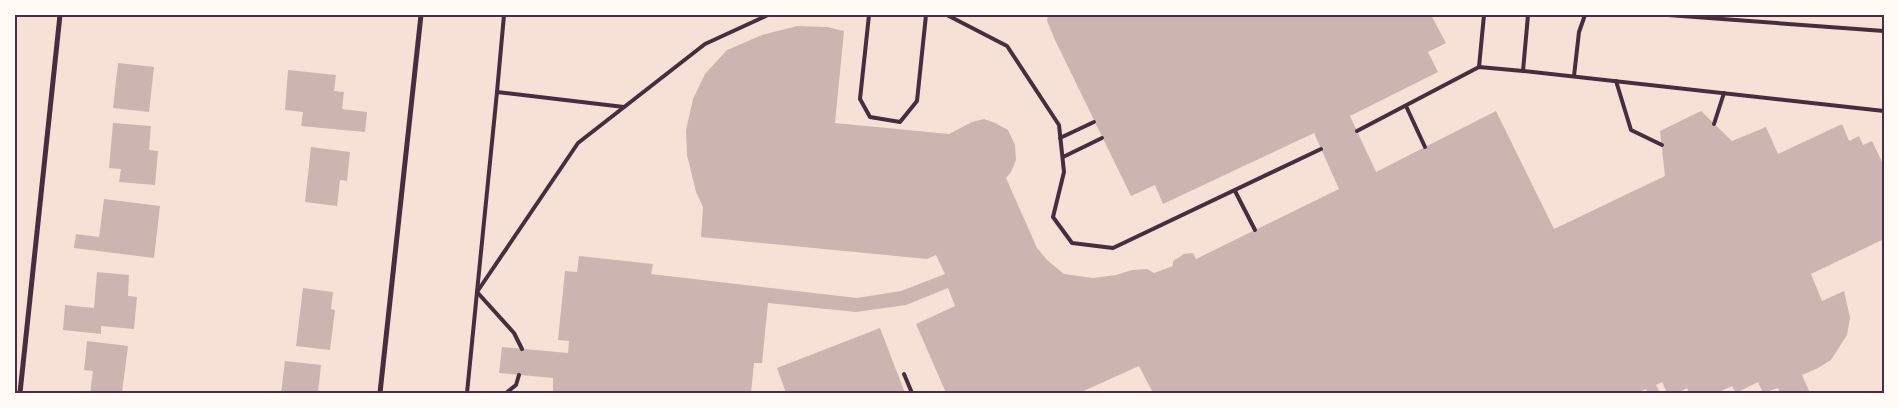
<svg xmlns="http://www.w3.org/2000/svg" width="1899" height="408" font-family="'Archivo Narrow',sans-serif">
	<style>
		.building { fill: #ccb4b1 }
		.lines { fill: none; stroke-linecap: round; stroke-linejoin: round }
		.service { stroke: #4a2c40; stroke-width: 4 }
		.minor { stroke: #4a2c40; stroke-width: 5 }
		.neatline { fill: none; stroke: #4a2c40; stroke-width: 2 }
	</style>
	<rect width="100%" height="100%" fill="#f7e1d7"/>
	<!-- building -->
	<g class="building">
		<polygon points="1048,15 1431,15 1446,43 1428,52 1438,72 1350,116 1376,172 1496,111 1554,229 1665,176 1660,131 1701,111 1732,141 1766,127 1778,154 1842,124 1849,141 1859,136 1863,145 1872,141 1884,166 1884,239 1811,274 1822,301 1844,291 1850,318 1847,335 1831,360 1818,368 1802,375 1810,393 1780,393 1778,388 1763,393 1758,382 1736,393 1732,386 1717,393 1689,393 1687,388 1678,393 1667,393 1662,382 1656,385 1660,393 1648,393 1646,389 1637,393 1153,393 1139,366 1079,393 946,393 916,324 955,306 948,288 906,305 856,312 768,303 762,363 754,363 751,393 553,393 553,378 499,373 502,347 568,353 569,341 558,340 565,271 577,272 579,256 653,264 651,274 857,298 901,291 945,274 936,255 927,259 701,237 703,207 696,192 687,155 686,130 693,99 705,74 727,50 762,35 797,26 827,27 844,31 835,123 949,134 972,122 984,119 995,123 1008,130 1015,145 1016,160 1011,172 1006,178 1037,248 1047,260 1064,274 1093,278 1116,275 1132,270 1147,269 1154,273 1173,266 1173,261 1184,254 1193,253 1196,259 1339,189 1314,133 1163,204 1155,185 1131,196 1055,40 1047,21"/>
		<polygon points="118,63 154,67 149,112 113,108"/>
		<polygon points="288,70 336,75 334,91 344,92 342,109 367,112 365,132 301,126 303,112 285,110"/>
		<polygon points="113,123 151,126 149,150 158,151 155,185 119,182 121,169 109,168"/>
		<polygon points="311,147 350,152 347,181 340,180 337,206 305,202"/>
		<polygon points="104,199 160,206 154,258 74,248 76,234 99,237"/>
		<polygon points="97,272 129,275 128,296 137,297 134,329 101,326 101,334 63,330 65,305 94,308"/>
		<polygon points="303,288 333,292 331,309 335,310 330,350 296,346"/>
		<polygon points="880,328 905,393 786,393 777,368"/>
		<polygon points="87,341 128,346 122,393 90,393 93,371 84,370"/>
		<polygon points="285,361 321,365 318,393 281,393"/>
	</g>
	<g class="lines">
		<!-- service -->
		<g class="service">
			<polyline points="869,15 860,99 870,117 900,122 917,101 926,15"/>
			<polyline points="947,15 1007,46 1059,125 1064,172 1053,217 1072,243 1113,248 1321,149"/>
			<polyline points="1668,15 1884,31"/>
			<polyline points="1479,67 1484,15"/>
			<polyline points="1523,71 1528,15"/>
			<polyline points="1574,76 1579,32 1585,15"/>
			<polyline points="1616,81 1631,130 1662,145"/>
			<polyline points="497,92 504,15"/>
			<polyline points="1406,106 1425,147"/>
			<polyline points="1714,124 1724,93"/>
			<polyline points="1357,131 1479,67 1523,71 1884,111"/>
			<polyline points="1060,138 1094,122"/>
			<polyline points="1063,157 1102,138"/>
			<polyline points="1235,191 1255,230"/>
			<polyline points="522,349 514,333 477,292 497,92 624,107"/>
			<polyline points="904,374 912,393"/>
			<polyline points="467,393 477,292 578,143 705,44 768,15"/>
			<polyline points="506,393 516,385 519,375"/>
		</g>
		<!-- minor -->
		<g class="minor">
			<polyline points="20,393 60,15"/>
			<polyline points="380,393 421,15"/>
		</g>
	</g>
	<!-- border -->
	<rect width="1899" height="408" fill="none" stroke="#fffaf5" stroke-width="32"/>
	<rect x="16" y="16" width="1867" height="376" class="neatline"/>
</svg>
